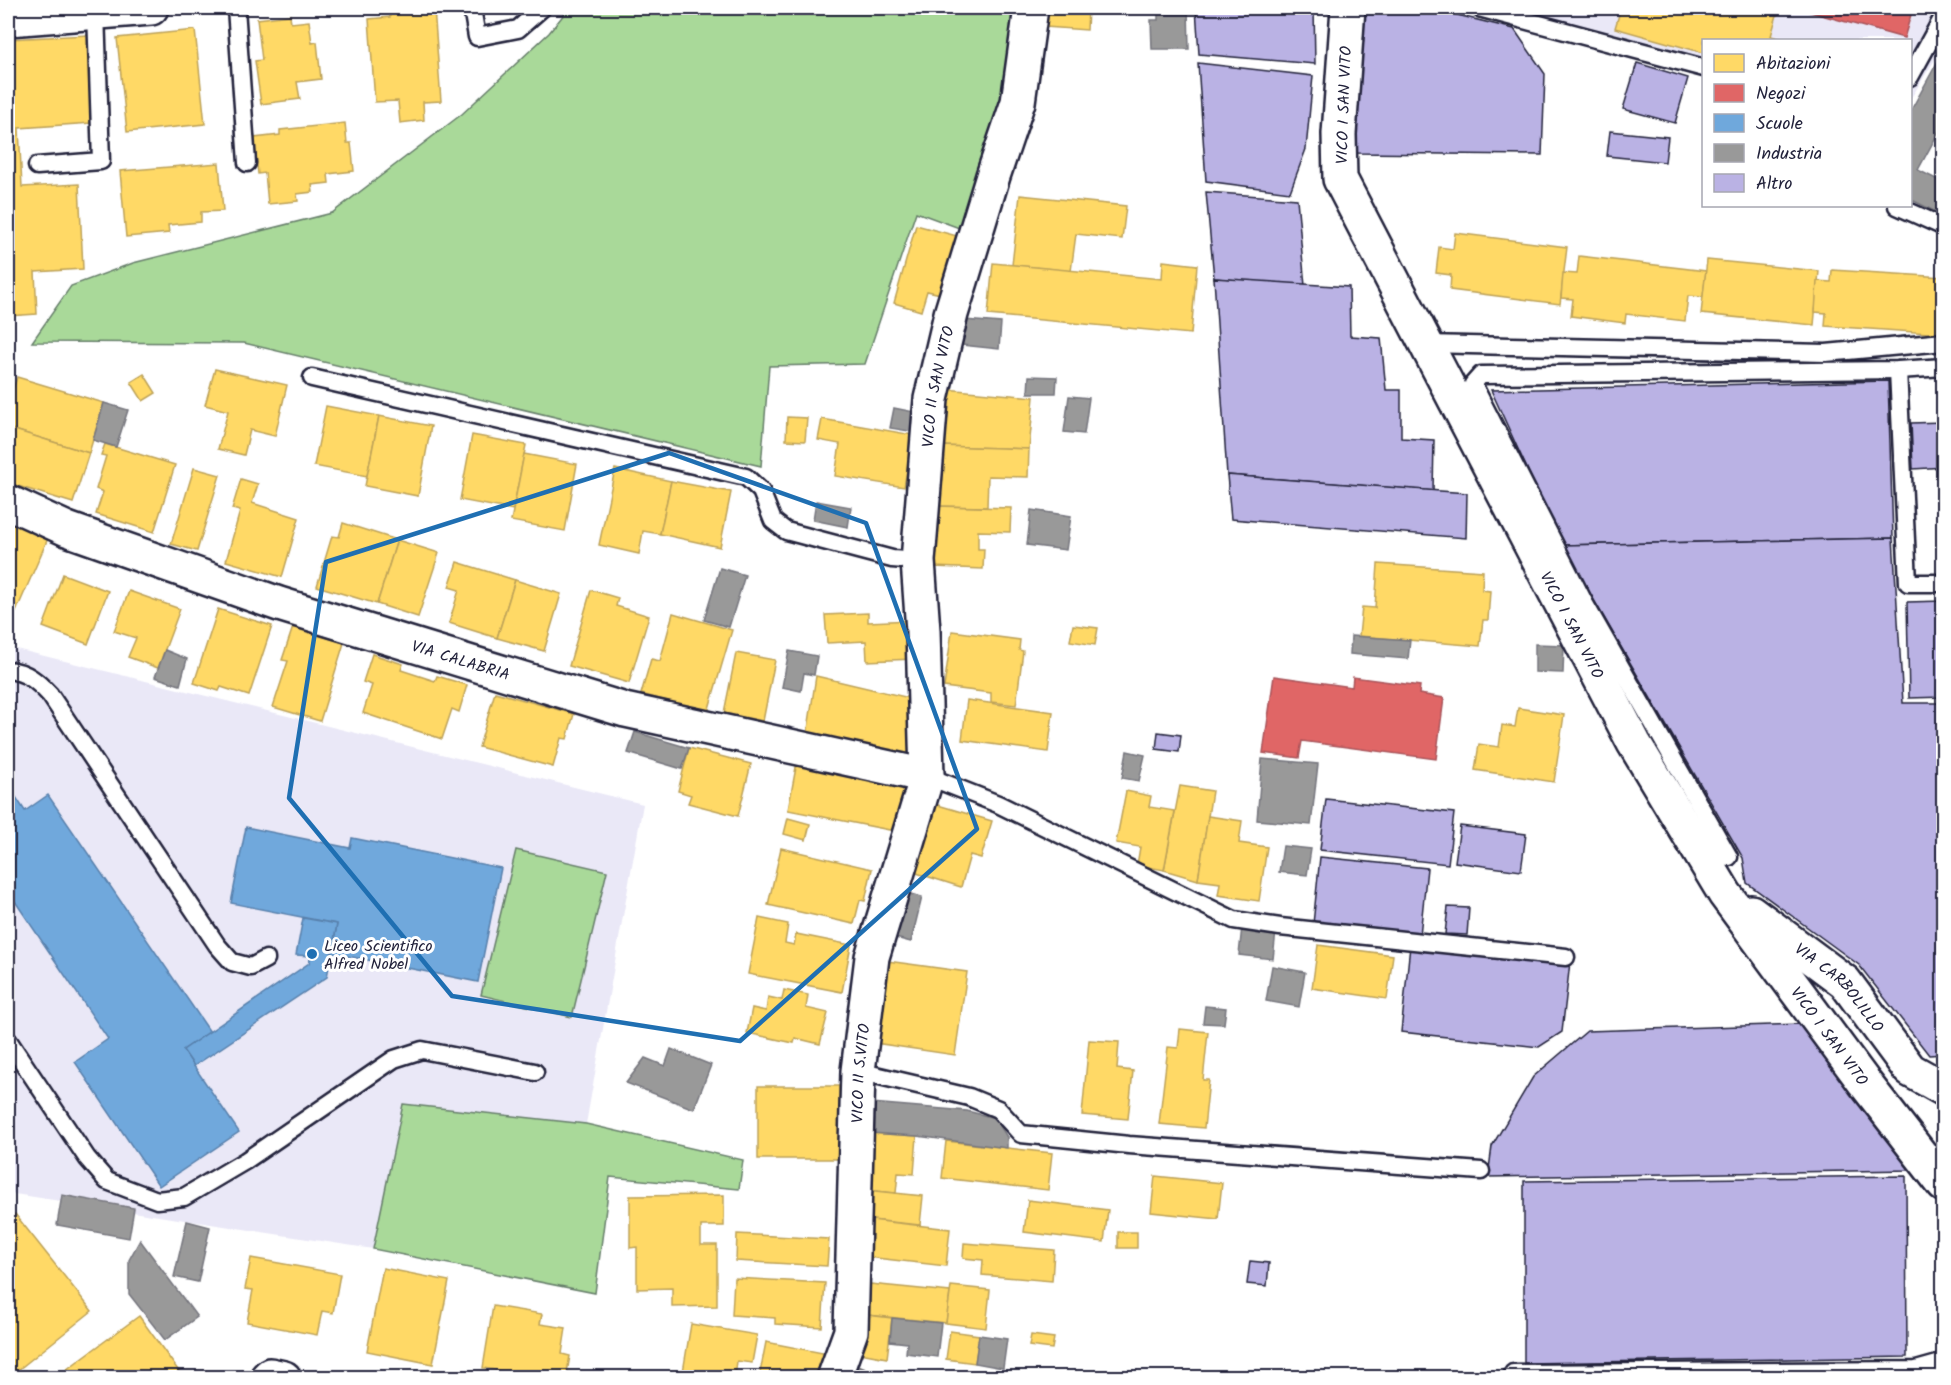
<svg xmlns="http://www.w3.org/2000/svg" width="1951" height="1385" font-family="Kalam,sans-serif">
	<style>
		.built { fill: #eae8f7 }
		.green { fill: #a9d999; stroke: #667e6a; stroke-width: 1.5 }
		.homes { fill: #ffd966; stroke: #bda259; stroke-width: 1.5 }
		.shops { fill: #e06666; stroke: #a75259; stroke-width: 1.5 }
		.schools { fill: #6fa8dc; stroke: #5880ac; stroke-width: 1.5 }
		.industry { fill: #999; stroke: #75757d; stroke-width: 1.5 }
		.building { fill: #bab2e4; stroke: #22223b; stroke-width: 1.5 }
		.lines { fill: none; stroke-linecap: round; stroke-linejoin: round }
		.service-casing { stroke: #22223b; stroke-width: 21 }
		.minor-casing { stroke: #22223b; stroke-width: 38 }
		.service { stroke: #fff; stroke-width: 16 }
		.minor { stroke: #fff; stroke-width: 33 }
		.marked { fill: none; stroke: #1f6fb2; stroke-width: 4.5; stroke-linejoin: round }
		.poi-dot { fill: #1f6fb2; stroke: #fff; stroke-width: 2 }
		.labels { text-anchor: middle; stroke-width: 6; stroke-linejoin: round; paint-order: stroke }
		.street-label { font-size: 16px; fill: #22223b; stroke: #fff }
		.poi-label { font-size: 16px; fill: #22223b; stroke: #fff; text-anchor: start }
	</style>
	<rect width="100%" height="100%" fill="#fff"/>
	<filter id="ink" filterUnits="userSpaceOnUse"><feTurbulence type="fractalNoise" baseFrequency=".0167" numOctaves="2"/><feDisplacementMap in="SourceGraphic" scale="12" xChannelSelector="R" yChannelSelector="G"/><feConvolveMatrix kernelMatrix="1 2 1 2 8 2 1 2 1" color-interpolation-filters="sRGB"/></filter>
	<g filter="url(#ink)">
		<!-- built -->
		<g class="built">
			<polygon points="1478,8 1943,8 1943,47 1911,98 1910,40 1704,40 1703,74"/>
			<polygon points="8,647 643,804 586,1124 403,1104 373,1249 8,1193"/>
		</g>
		<!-- green -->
		<g class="green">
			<polygon points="569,8 1021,8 1008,103 962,229 916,212 865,364 769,366 761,466 244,343 32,342 71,286 133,263 332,213 462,114 549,33"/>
			<polygon points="516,850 607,871 572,1017 481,995"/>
			<polygon points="403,1104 586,1124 743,1160 739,1189 610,1177 595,1293 373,1249"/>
		</g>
		<!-- homes -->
		<g class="homes">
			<polygon points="413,8 434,8 441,101 423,102 424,120 400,123 398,101 375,102 369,19 390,17 389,9"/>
			<polygon points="1046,8 1088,8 1087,30 1045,27"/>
			<polygon points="1621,8 1749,8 1777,15 1771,36 1786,40 1704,40 1704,53 1615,28"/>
			<polygon points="290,15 291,23 309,21 312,43 317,42 321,79 297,82 300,99 261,104 255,61 262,60 257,19"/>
			<polygon points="195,30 205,124 127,132 117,38"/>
			<polygon points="88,35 92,123 19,128 22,187 79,184 83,269 35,272 37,314 8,316 8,39"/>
			<polygon points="345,123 347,143 351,143 354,171 328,174 329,183 312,185 313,192 297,194 298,201 268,204 265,173 258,174 254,138 280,135 280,130"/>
			<polygon points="219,163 223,211 201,212 201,222 168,225 169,233 126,237 120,171"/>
			<polygon points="1020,195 1126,206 1122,239 1076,234 1071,271 1012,265"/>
			<polygon points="916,225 957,236 941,294 927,291 921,311 894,303"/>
			<polygon points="1455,233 1567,247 1560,304 1450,290 1451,275 1436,273 1439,247 1453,249"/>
			<polygon points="1579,256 1706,271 1703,297 1688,296 1685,321 1626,314 1625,323 1571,316 1573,299 1561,298 1563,273 1577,274"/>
			<polygon points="1707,260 1819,271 1814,325 1701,314"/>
			<polygon points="1163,261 1197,265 1191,334 988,315 993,263 1162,279"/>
			<polygon points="1832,270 1944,277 1944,334 1825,326 1826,313 1815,312 1817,281 1831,282"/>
			<polygon points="215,369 287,385 275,436 250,430 244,455 218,449 228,411 205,405"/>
			<polygon points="144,374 156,393 143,401 131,382"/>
			<polygon points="17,377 104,403 89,453 8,428 8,405"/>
			<polygon points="945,389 1034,397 1029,449 939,446"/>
			<polygon points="326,406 379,416 367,476 314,466"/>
			<polygon points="379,416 431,426 418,496 365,486"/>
			<polygon points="787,417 807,418 805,441 786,440"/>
			<polygon points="822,419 913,435 904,487 835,476 840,444 818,440"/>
			<polygon points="8,428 89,453 73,503 8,483"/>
			<polygon points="472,435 526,445 513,510 460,500"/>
			<polygon points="105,444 175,465 154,532 96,514 103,492 96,489 106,456 101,455"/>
			<polygon points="939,446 1029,449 1028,477 988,476 987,507 936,506"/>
			<polygon points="524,454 577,464 565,531 511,521"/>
			<polygon points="194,468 220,475 197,551 171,544"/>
			<polygon points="615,469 671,481 660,534 643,531 639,554 599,545"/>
			<polygon points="241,479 258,484 252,503 299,518 282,577 226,561 240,511 232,509"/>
			<polygon points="671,481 731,492 720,547 660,534"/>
			<polygon points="936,506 1011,508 1010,532 978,531 978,549 984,549 983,569 934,567"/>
			<polygon points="8,518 49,536 9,628 8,627"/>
			<polygon points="343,523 397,540 377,604 317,586 332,536 339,537"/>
			<polygon points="397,540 439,553 418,617 377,604"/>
			<polygon points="457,562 515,580 497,638 449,623 459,590 449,587"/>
			<polygon points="1378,564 1483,571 1482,590 1490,591 1488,620 1483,620 1480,646 1359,636 1362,607 1375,608"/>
			<polygon points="63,574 108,591 88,644 43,627"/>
			<polygon points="515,580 561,594 544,651 497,638"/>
			<polygon points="591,590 618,598 616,606 649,616 629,683 569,666"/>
			<polygon points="129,591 180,609 158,668 128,657 136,638 114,631"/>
			<polygon points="218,609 272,626 249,696 221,687 219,691 194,683"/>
			<polygon points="673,613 732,630 708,712 641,694 651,659 660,661"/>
			<polygon points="868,613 868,622 912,620 914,659 867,661 866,641 827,643 825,615"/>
			<polygon points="1073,625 1098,628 1095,645 1070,641"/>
			<polygon points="293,627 344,643 320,721 273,707 288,661 282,660"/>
			<polygon points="952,631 1020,640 1019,650 1023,651 1016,705 991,702 991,693 944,687"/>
			<polygon points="736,653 775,660 763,721 724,713"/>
			<polygon points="372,654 403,664 401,670 435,681 437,676 467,685 459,712 452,709 442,739 363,713 372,685 363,682"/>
			<polygon points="816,676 914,699 914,723 909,757 807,736"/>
			<polygon points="495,692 574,714 567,739 561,738 553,767 479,747"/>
			<polygon points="967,700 1053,712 1048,752 962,740"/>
			<polygon points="1518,708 1564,715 1554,782 1475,770 1479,744 1499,747 1502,725 1515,727"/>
			<polygon points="689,748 751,764 738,816 688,803 691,795 678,791"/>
			<polygon points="797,762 905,784 895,831 788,810"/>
			<polygon points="1180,786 1212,791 1198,880 1164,870"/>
			<polygon points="1126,791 1151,796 1149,807 1175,811 1164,870 1137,865 1140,847 1116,843"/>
			<polygon points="931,803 992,821 981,858 970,855 961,887 910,871"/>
			<polygon points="1208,816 1242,821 1239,843 1267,847 1259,901 1218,895 1220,883 1198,880"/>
			<polygon points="788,818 810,824 806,840 784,834"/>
			<polygon points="781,848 872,869 865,901 860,900 854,924 768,905"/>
			<polygon points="759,918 788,924 785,943 794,945 796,934 851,945 842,992 748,974"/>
			<polygon points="1318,945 1393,955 1387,999 1312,988"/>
			<polygon points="880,960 967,972 955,1055 868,1042"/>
			<polygon points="784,990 808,995 806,1008 828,1013 820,1044 795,1038 794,1043 747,1033 752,1008 766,1011 768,997 782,1000"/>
			<polygon points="1180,1029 1208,1032 1203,1080 1209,1080 1204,1128 1159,1124 1168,1047 1178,1048"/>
			<polygon points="1089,1040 1119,1042 1117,1069 1133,1071 1128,1119 1082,1115"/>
			<rect x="758" y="1086" width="81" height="73"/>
			<polygon points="870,1133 917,1136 914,1174 898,1173 896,1193 865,1190"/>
			<polygon points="946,1141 1052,1153 1048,1190 942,1178"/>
			<polygon points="1155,1176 1222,1183 1218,1219 1151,1212"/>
			<polygon points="865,1190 923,1196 920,1225 862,1219"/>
			<polygon points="724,1195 724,1226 701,1226 701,1245 717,1245 717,1306 672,1307 672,1288 637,1289 637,1247 630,1248 630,1196"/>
			<polygon points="1028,1200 1108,1210 1104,1242 1024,1232"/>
			<polygon points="15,1214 92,1311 8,1378 8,1220"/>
			<polygon points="862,1219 950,1229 946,1266 858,1256"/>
			<rect x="1118" y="1232" width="19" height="16"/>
			<polygon points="737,1234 829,1239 827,1266 736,1261"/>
			<polygon points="964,1243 1054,1250 1052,1281 982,1275 983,1260 963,1258"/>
			<polygon points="251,1258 340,1274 333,1313 322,1311 317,1335 247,1322 253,1290 245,1289"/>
			<polygon points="383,1268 449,1281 433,1364 367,1351"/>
			<polygon points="734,1278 825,1283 822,1327 775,1324 775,1318 732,1315"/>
			<polygon points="860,1283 950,1292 946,1323 858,1314"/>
			<polygon points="951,1286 990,1290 986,1328 946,1323"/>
			<polygon points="493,1306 542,1314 540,1324 566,1328 562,1354 570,1356 566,1378 533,1378 533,1376 483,1368"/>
			<polygon points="858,1314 892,1318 887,1358 849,1351"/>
			<polygon points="139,1316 183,1377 55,1378"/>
			<polygon points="691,1324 757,1335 752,1363 737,1361 735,1378 682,1378"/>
			<polygon points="950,1331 979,1335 975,1363 946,1359"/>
			<polygon points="1031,1335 1054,1338 1052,1349 1029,1346"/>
			<polygon points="766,1342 828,1354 821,1378 759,1378"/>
		</g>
		<!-- shops -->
		<g class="shops">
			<polygon points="1796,8 1913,8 1904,38"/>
			<polygon points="1274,676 1352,687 1353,677 1420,686 1419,694 1444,698 1436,759 1302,741 1299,758 1263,753"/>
		</g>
		<!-- schools -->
		<g class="schools">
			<polygon points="8,785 25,811 48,795 210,1032 183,1050 239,1132 159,1186 75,1062 108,1039 8,891"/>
			<polygon points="246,827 350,848 352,838 501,868 478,982 332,953 337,924 231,903"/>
			<polygon points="303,918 337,924 327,977 194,1066 183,1050 309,963 311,956 296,955"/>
		</g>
		<!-- industry -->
		<g class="industry">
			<polygon points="1158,8 1188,8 1189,49 1152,49 1151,20 1158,20"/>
			<polygon points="1944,50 1944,122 1918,170 1944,183 1944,216 1910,199 1910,112"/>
			<polygon points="964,320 1001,323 999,349 962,345"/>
			<polygon points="1029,376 1057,377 1056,393 1028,393"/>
			<polygon points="1069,396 1089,398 1084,434 1064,432"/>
			<polygon points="104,403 128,410 116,447 93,440"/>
			<polygon points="894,408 919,413 915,432 890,428"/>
			<polygon points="816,501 851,507 848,527 813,520"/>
			<polygon points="1031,510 1071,516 1066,550 1027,545"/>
			<polygon points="720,568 745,575 729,627 704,620"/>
			<polygon points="1351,636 1410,640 1408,659 1350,654"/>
			<polygon points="1535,644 1564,645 1563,673 1535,672"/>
			<polygon points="165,650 187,659 180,685 155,677"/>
			<polygon points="789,651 817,656 814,675 804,673 801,691 782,687"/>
			<polygon points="635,732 689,748 682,769 628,753"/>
			<polygon points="1127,751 1145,755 1139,781 1122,778"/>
			<polygon points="1262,759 1318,764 1311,825 1257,820"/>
			<polygon points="1283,846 1311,849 1307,875 1279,872"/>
			<polygon points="899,891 922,897 911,942 888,936"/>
			<polygon points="1242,927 1276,931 1273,959 1239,955"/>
			<polygon points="1272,966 1305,972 1299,1007 1266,1001"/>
			<polygon points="1205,1006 1226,1008 1224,1024 1203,1023"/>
			<polygon points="671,1049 711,1065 694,1109 626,1083 645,1058 665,1066"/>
			<polygon points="871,1103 967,1111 995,1118 1007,1137 1007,1148 917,1136 870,1133"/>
			<polygon points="62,1195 134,1208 129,1238 57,1225"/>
			<polygon points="187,1221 210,1227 198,1282 174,1277"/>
			<polygon points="140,1240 197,1317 165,1340 129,1294 129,1260"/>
			<polygon points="892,1318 941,1323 937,1357 906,1353 907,1343 890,1341"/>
			<polygon points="979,1335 1007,1339 1003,1368 975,1363"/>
			<polygon points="856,1365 882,1376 881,1378 851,1378"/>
		</g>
		<!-- building -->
		<g class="building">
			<polygon points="1196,8 1314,8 1315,64 1199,54"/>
			<polygon points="1357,11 1441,11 1514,29 1545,74 1542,155 1356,153"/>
			<polygon points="1198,63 1313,76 1306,149 1290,192 1206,181"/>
			<polygon points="1637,63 1688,78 1675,123 1623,109"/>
			<polygon points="1610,131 1668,137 1665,162 1607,156"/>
			<polygon points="1206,192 1297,199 1305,286 1214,278"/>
			<polygon points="1214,278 1349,287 1350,336 1381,338 1386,390 1401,390 1401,438 1434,440 1433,491 1227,475"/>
			<polygon points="1888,381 1893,538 1562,545 1491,390"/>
			<polygon points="1944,422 1944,467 1913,469 1911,423"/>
			<polygon points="1227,475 1467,493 1466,538 1231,519"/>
			<polygon points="1893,538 1903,703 1944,703 1944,1054 1929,1055 1859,965 1747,883 1743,858 1562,545"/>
			<polygon points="1944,601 1944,697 1909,698 1907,602"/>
			<polygon points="1158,732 1181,735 1179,752 1156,749"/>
			<polygon points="1326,799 1454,813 1448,864 1320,850"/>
			<polygon points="1460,826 1526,834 1521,871 1455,862"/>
			<polygon points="1320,857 1427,868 1420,935 1313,924"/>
			<polygon points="1448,907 1469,908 1467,935 1445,934"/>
			<polygon points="1410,946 1570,962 1562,1032 1539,1047 1401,1032"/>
			<polygon points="1801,1024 1911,1170 1488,1177 1492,1146 1533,1077 1587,1031"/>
			<polygon points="1906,1176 1907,1357 1524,1363 1524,1181"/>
			<polygon points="1250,1261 1269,1263 1267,1286 1247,1284"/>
		</g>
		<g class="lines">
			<!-- service casing -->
			<g class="service-casing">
				<g id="service">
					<polyline points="236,8 247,163"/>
					<polyline points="472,8 477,37 518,29 542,8"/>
					<polyline points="1479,8 1704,68"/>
					<polyline points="1910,77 1944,15"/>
					<polyline points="37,166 101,161 96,12"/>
					<polyline points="1897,206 1944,227"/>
					<polyline points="1426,344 1826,353 1944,342"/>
					<polyline points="1898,370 1908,583 1944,583"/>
					<polyline points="312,378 746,477 761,491 773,521 786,531 892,559 918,561"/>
					<path d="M8 670C27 672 37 681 50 695L217 945 232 962 251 967 266 959"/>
					<polyline points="927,776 998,804 1234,920 1280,927 1566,957"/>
					<polyline points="1729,857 1585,604 1473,384 1481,375 1898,370 1944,367"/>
					<polyline points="8,1040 87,1158 107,1181 157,1200 184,1197 245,1161 394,1059 422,1050 535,1072"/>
					<polyline points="858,1071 969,1097 998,1109 1021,1134 1129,1145 1481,1171"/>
					<polyline points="1513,1373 1916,1370 1941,1363 1944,1360"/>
				</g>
			</g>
			<!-- minor casing -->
			<g class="minor-casing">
				<g id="minor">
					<path id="s1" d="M1348 8 1339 134 1340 179 1634 743 1725 894 1864 1082 1944 1185"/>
					<polyline points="8,19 151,8"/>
					<path id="s2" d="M8 502 67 529 279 604 625 710 927 776"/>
					<path id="s3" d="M1751 912 1845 982 1910 1070 1944 1089"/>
					<polyline points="267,1378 270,1375 284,1378"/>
					<path id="s4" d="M834 1378 851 1331 858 1071 872 957 927 776 923 631 918 561 931 399 951 314 993 176 1018 102 1031 8"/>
				</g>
			</g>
			<!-- service -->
			<use href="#service" class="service"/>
			<!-- minor -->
			<use href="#minor" class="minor"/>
		</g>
	</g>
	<!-- marked area -->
	<path class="marked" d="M669 453 866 523 977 829 740 1041 452 996 289 798 326 562Z"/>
	<!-- markers -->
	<circle class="poi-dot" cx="312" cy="954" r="6"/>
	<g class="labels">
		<!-- street labels -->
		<g class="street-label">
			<text transform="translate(1343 105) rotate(-88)" y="6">VICO I SAN VITO</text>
			<text dy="6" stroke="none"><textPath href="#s4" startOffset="1005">VICO II SAN VITO</textPath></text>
			<text dy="6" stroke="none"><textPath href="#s1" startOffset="674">VICO I SAN VITO</textPath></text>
			<text dy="6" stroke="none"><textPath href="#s2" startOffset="480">VIA CALABRIA</textPath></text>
			<text dy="6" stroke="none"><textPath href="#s3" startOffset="117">VIA CARBOLILLO</textPath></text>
			<text dy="6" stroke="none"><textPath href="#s1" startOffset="1160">VICO I SAN VITO</textPath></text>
			<text dy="6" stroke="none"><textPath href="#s4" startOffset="308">VICO II S.VITO</textPath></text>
		</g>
		<!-- poi labels -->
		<g class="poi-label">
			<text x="324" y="951">Liceo Scientifico<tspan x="324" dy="18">Alfred Nobel</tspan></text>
		</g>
	</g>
	<!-- margin -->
	<rect width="1951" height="1385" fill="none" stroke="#fff" stroke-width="30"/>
	<rect x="15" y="15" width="1921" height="1355" fill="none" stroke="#22223b" stroke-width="2" filter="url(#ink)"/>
	<!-- legend -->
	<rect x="1702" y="39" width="210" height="168" fill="#ffffff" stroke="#a7a7b1" stroke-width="1.5"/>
	<rect x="1714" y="54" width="30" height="18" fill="#ffd966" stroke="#a7a7b1" stroke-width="1.5"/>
	<text x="1756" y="69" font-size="18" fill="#22223b">Abitazioni</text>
	<rect x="1714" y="84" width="30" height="18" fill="#e06666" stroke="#a7a7b1" stroke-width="1.5"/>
	<text x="1756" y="99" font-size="18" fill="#22223b">Negozi</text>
	<rect x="1714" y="114" width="30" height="18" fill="#6fa8dc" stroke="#a7a7b1" stroke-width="1.5"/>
	<text x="1756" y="129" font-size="18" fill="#22223b">Scuole</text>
	<rect x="1714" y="144" width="30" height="18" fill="#999999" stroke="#a7a7b1" stroke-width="1.5"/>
	<text x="1756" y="159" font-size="18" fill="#22223b">Industria</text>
	<rect x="1714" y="174" width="30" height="18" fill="#bab2e4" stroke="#a7a7b1" stroke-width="1.5"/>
	<text x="1756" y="189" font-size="18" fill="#22223b">Altro</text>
</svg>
